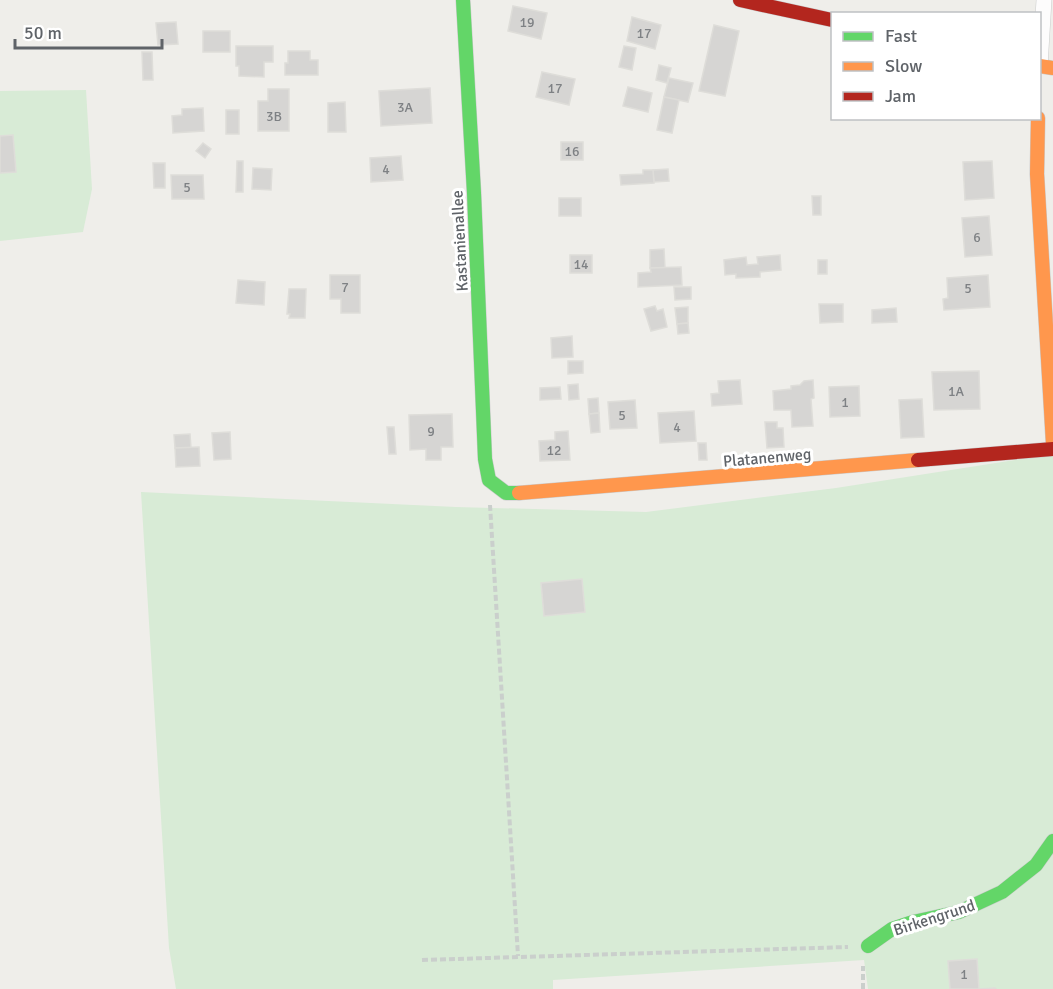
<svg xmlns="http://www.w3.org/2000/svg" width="1053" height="989" font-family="Signika,sans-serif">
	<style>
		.green { fill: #d8ebd6 }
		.building { fill: #d6d5d3; stroke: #deddd9; stroke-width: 1.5 }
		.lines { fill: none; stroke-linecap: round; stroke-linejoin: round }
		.street-casing { stroke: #cbcccc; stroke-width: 16 }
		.fast-casing { stroke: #cacacb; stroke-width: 15 }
		.slow-casing { stroke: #cacacb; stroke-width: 15 }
		.jam-casing { stroke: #cacacb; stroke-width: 15 }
		.path { stroke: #cacfcc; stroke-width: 4; stroke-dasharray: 6 3; stroke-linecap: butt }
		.street { stroke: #fdfcfc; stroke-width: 15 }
		.fast { stroke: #63d668; stroke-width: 14 }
		.slow { stroke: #ff974d; stroke-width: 14 }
		.jam { stroke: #b3261e; stroke-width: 14 }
		.labels { text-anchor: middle; stroke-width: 6; stroke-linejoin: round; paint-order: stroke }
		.number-label { font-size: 14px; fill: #7e8184 }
		.street-label { font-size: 16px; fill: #5f6368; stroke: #fff }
	</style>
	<rect width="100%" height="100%" fill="#efeeea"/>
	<!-- green -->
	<g class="green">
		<polygon points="86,90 92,189 83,232 0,241 0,91"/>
		<polygon points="1053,454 1053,989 868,989 864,960 553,980 553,989 176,989 169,948 141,492 456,507 646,512 836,488"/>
	</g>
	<!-- building -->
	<g class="building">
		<polygon points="513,6 547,13 541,39 508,31"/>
		<polygon points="632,17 661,25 655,49 627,41"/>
		<polygon points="176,22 178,44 158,45 156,23"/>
		<polygon points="714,25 739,31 725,96 699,91"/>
		<rect x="203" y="31" width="27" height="21"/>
		<polygon points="236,46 273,46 273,62 264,62 264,77 239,76 239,66 236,66"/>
		<polygon points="624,46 636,48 632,70 619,67"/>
		<polygon points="288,51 310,51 310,60 318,60 318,75 285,75 285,63 288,63"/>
		<polygon points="142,52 152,52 153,80 143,80"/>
		<polygon points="659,65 671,68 667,83 656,80"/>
		<polygon points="542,72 575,79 569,105 536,97"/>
		<polygon points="669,78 693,83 688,102 664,97"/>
		<polygon points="628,87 652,93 648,112 623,106"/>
		<polygon points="430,88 432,123 381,126 379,91"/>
		<polygon points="268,89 289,89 289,131 258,131 258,101 268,101"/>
		<polygon points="664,97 679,100 672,133 657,130"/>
		<polygon points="345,102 346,132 328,132 328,103"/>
		<polygon points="203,108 204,131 173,133 172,116 182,115 182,109"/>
		<rect x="226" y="110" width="13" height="24"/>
		<polygon points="13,135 16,172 0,173 0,136"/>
		<rect x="561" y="142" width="22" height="18"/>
		<polygon points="203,143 211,149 205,158 196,151"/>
		<polygon points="401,156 403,180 371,182 370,158"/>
		<polygon points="237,161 243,161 243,192 236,192"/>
		<polygon points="992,161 994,198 965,200 963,162"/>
		<polygon points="153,163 165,163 165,188 154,188"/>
		<polygon points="253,168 272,169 271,190 252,189"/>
		<polygon points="668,169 669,181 654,182 653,170"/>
		<polygon points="643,170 653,170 654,183 621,185 620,175 643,174"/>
		<polygon points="171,175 203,175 204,199 172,199"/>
		<polygon points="812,196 821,196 821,215 813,215"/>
		<rect x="559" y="198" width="22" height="18"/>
		<polygon points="989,216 992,255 965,257 962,218"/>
		<polygon points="664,249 665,268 650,268 650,250"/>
		<rect x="570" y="255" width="22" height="18"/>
		<polygon points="780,255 781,270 760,272 760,277 736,278 736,274 725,275 724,260 746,257 747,265 758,264 757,257"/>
		<rect x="818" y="260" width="9" height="14"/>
		<polygon points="681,267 682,285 638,287 638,273 651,272 650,268"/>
		<polygon points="330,275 360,275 360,313 341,313 341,299 330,299"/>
		<polygon points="988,275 990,307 944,310 943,299 948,298 947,278"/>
		<polygon points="238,280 265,282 264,305 236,303"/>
		<polygon points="674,287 691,287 691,299 675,300"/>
		<polygon points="289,289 306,289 305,318 289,318 290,314 287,314"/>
		<polygon points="819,304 843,304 843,322 820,323"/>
		<polygon points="655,306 657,311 663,309 667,327 651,331 644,309"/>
		<polygon points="688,307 688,323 677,324 675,308"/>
		<polygon points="896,308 897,322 872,323 872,310"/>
		<polygon points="688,323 689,333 678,334 677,324"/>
		<polygon points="572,336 573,357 552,358 551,338"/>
		<polygon points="568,361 583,361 583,373 568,374"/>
		<polygon points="979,371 980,409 934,410 932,372"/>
		<polygon points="740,380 742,404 712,406 711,394 719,393 718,381"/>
		<polygon points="813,380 814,398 811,399 813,426 792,427 791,410 774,410 773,391 791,389 791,386 800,385 804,381"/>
		<polygon points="578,384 579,399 569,400 568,385"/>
		<polygon points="859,386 860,416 830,417 829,387"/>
		<polygon points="560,387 561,399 540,400 540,388"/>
		<polygon points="598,398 599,413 589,414 588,399"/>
		<polygon points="922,399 924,437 901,438 899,400"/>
		<polygon points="635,400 637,428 610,429 608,402"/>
		<polygon points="694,411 696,441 660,443 658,413"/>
		<polygon points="599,413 600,432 591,433 589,414"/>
		<polygon points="452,414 453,447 441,447 441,460 426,460 426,449 410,450 409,415"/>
		<polygon points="765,422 777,422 777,428 783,428 784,447 767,448"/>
		<polygon points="387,427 394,427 396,454 389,454"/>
		<polygon points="568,431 570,460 540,461 539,441 555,440 555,432"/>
		<polygon points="230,432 231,459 214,460 212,433"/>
		<polygon points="190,434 191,448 175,448 174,435"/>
		<polygon points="698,443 706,443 707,460 699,460"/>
		<polygon points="199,447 200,466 176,467 175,448"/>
		<polygon points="582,579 585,612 544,616 541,583"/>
		<polygon points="977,959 979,989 995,988 996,989 950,989 948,961"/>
	</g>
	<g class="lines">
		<!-- street casing -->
		<g class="street-casing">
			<polyline id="street" points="1040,66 1044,0"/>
		</g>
		<!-- fast casing -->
		<g class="fast-casing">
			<g id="fast">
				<polyline points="463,0 474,193 485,459 489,480 506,493 519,493"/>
				<polyline points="868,946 892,929 913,922 959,912 1002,892 1036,865 1053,841"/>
			</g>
		</g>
		<!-- slow casing -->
		<g class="slow-casing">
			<g id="slow">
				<polyline points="1040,66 1053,68"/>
				<polyline points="1038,118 1037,174 1053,444"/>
				<polyline points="519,493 918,460"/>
			</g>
		</g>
		<!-- jam casing -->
		<g class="jam-casing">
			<g id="jam">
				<polyline points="740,0 832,20"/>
				<polyline points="918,460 1053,449"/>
			</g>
		</g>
		<!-- path -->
		<g class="path">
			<polyline points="490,505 518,956"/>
			<polyline points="422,960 848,947"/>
			<polyline points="863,989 863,966"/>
		</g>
		<!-- street -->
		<use href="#street" class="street"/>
		<!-- fast -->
		<use href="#fast" class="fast"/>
		<!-- slow -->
		<use href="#slow" class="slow"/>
		<!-- jam -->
		<use href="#jam" class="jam"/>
	</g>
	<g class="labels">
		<!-- number labels -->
		<g class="number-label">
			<text x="527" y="27">19</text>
			<text x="644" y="38">17</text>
			<text x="555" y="93">17</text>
			<text x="405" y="112">3A</text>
			<text x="274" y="121">3B</text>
			<text x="572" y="156">16</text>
			<text x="386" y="174">4</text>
			<text x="187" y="192">5</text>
			<text x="977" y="242">6</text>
			<text x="581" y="269">14</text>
			<text x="345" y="292">7</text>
			<text x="968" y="293">5</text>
			<text x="956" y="396">1A</text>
			<text x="845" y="407">1</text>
			<text x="622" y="420">5</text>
			<text x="677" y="432">4</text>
			<text x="431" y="436">9</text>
			<text x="554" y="455">12</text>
			<text x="964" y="979">1</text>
		</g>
		<!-- street labels -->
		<g class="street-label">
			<text transform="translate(459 241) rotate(-93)" y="6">Kastanienallee</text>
			<text transform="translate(767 457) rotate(-5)" y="6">Platanenweg</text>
			<text transform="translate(934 917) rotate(-18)" y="6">Birkengrund</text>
		</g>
	</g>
	<!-- legend -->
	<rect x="831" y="12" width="210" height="108" fill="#ffffff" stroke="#bfc1c3" stroke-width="1.5"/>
	<rect x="843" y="32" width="30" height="9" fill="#63d668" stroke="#bfc1c3" stroke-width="1.5"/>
	<text x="885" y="42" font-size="18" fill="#5f6368">Fast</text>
	<rect x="843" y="62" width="30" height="9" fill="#ff974d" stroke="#bfc1c3" stroke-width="1.5"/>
	<text x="885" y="72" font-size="18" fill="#5f6368">Slow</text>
	<rect x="843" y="92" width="30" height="9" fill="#b3261e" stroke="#bfc1c3" stroke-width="1.5"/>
	<text x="885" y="102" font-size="18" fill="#5f6368">Jam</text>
	<!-- scale -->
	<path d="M15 39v9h147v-9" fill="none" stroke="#5f6368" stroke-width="3"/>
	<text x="24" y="39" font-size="18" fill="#5f6368" stroke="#ffffff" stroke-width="4.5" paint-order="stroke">50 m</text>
</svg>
